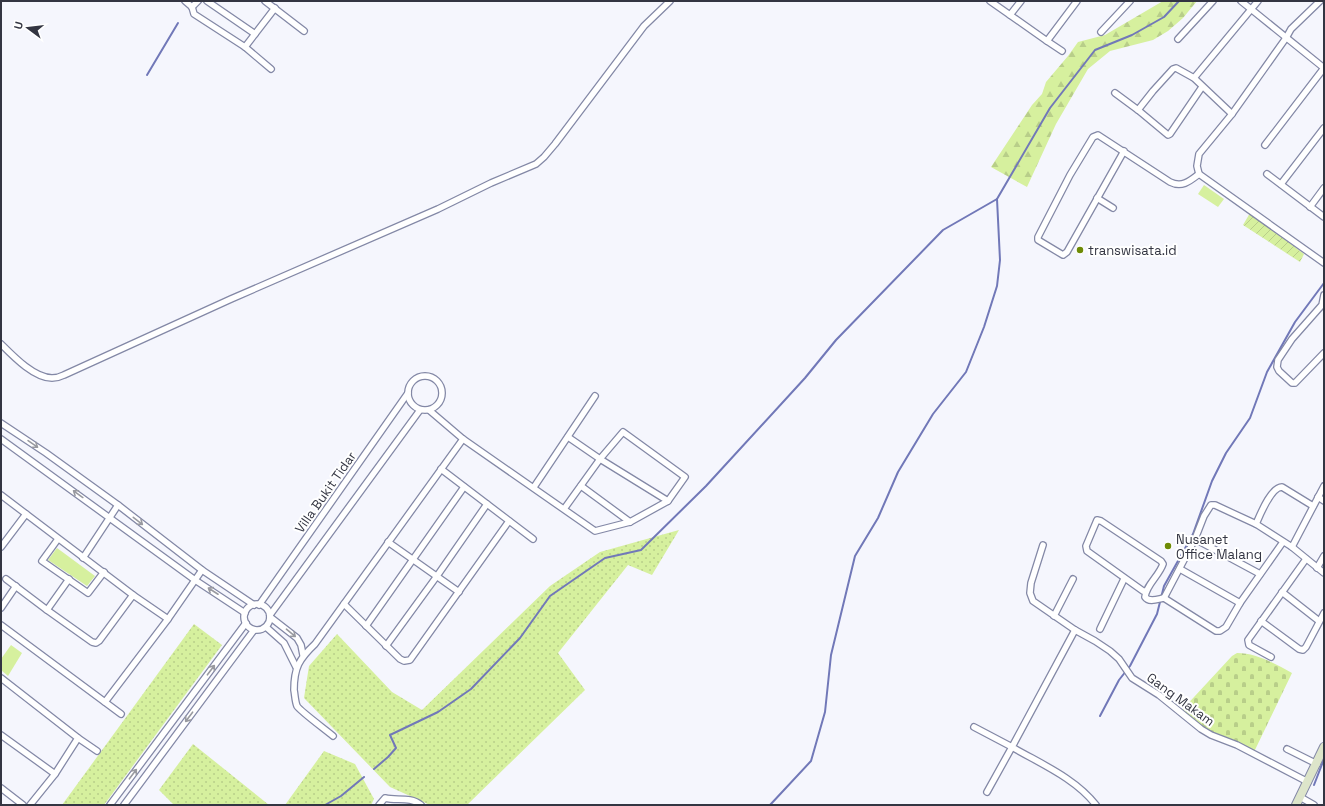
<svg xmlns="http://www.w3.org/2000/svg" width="1325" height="806" font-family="'Space Grotesk',sans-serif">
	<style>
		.grass { fill: url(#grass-dots) }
		.forest { fill: url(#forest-firs) }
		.cemetery { fill: url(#cemetery-stones) }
		.park { fill: #d6f09e }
		.garden { fill: url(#garden-furrows) }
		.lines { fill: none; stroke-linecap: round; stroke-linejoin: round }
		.stream { stroke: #7178b8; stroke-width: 2 }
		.street-casing { stroke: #8388a6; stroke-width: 8 }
		.secondary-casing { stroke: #8388a6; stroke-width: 10 }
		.street { stroke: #fff; stroke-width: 5.5 }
		.secondary { stroke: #dde5ca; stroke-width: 8 }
		.oneway { stroke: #999aa0 }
		.poi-dot { fill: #6e8b05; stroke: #fff; stroke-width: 1.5 }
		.labels { text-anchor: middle; stroke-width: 4; stroke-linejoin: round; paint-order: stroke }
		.poi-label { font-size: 13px; fill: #333542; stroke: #fff; text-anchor: start }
		.street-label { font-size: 13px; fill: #333542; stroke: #fff }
	</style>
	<defs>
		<pattern id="grass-dots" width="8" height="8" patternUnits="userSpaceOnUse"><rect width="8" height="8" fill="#d6f09e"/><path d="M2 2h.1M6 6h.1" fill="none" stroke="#b8ce89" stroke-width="1.8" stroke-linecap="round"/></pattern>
		<pattern id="forest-firs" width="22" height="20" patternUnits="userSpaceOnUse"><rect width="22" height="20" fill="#d6f09e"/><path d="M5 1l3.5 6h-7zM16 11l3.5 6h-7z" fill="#b8ce89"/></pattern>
		<pattern id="cemetery-stones" width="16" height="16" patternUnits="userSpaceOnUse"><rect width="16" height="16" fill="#d6f09e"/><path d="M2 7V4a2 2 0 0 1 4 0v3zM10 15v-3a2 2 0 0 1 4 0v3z" fill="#b8ce89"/></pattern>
		<pattern id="garden-furrows" width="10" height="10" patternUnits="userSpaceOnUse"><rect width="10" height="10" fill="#d6f09e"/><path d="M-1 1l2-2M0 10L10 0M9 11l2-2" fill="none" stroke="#b8ce89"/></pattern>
	</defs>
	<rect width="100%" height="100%" fill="#f5f6fd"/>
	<!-- grass -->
	<g class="grass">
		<polygon points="679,530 652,575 628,565 558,653 585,690 467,805 430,805 390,787 304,698 309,666 337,634 392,692 422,710 550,586 600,552"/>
		<polygon points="194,624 222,645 104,805 62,805"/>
		<polygon points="193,744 269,805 174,805 159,790"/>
		<polygon points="324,751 355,764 374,799 371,805 285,805"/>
	</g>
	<!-- forest -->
	<polygon class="forest" points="1163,1 1197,1 1183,18 1168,31 1153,40 1110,51 1088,69 1056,124 1027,187 991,167 1032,105 1042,94 1046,82 1068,56 1078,42 1105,35"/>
	<!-- cemetery -->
	<path class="cemetery" d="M1237 653C1257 653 1275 664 1292 673L1254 752 1213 734 1201 727 1182 710 1232 656Z"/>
	<!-- park -->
	<g class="park">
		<polygon points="1204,185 1224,199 1218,207 1198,194"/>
		<polygon points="57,548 95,576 87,586 48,560"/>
		<polygon points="11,645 22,653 8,676 1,670 1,659"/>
	</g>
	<!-- garden -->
	<polygon class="garden" points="1250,213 1304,254 1300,262 1243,225"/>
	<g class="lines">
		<!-- stream -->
		<g class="stream">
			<polyline points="147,75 178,23"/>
			<polyline points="1100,716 1119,680 1130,666 1157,614 1164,586 1193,534 1212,481 1226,453 1250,418 1267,372 1295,322 1324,283"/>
			<polyline points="374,769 388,757 396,748 390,735 438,712 471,689 520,638 550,596 605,558 641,550 706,486 805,378 836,340 943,230 997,199 1050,108 1095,50 1132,35 1164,17 1179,1"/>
			<polyline points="1314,785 1324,759"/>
			<polyline points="325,805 341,796 364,777"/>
			<polyline points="770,805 811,761 825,712 831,655 855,556 878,518 898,472 933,414 966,372 984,327 997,286 1000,260 997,199"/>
		</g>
		<!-- street casing -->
		<g class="street-casing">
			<g id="street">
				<polyline points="185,1 192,7"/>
				<polyline points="207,1 255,34"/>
				<polyline points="265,1 304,31"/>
				<polyline points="990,1 1010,15 1021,1"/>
				<polyline points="1241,1 1324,68"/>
				<polyline points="1320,1 1291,29 1286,38 1232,114 1199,154 1197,166 1199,174 1324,263"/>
				<polyline points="192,7 194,14 245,47 271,69"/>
				<polyline points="192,7 198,1"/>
				<polyline points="1010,15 1047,41 1077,1"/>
				<polyline points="1101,32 1130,1"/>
				<polyline points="1178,39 1213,1"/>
				<polyline points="1047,41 1062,51"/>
				<polyline points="245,47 275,8"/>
				<polyline points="1194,78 1258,1"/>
				<polyline points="1115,93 1138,110 1168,135 1170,134 1202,87"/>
				<polyline points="1138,110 1153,91 1173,69 1176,68 1194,78 1232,114"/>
				<polyline points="1265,145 1324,68"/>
				<path d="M1124 151 1067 252 1063 255 1038 240V237L1070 175 1093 137 1098 135 1170 182C1182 188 1190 181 1199 174"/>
				<polyline points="1267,174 1324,217"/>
				<polyline points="1281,184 1324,128"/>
				<polyline points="1097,198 1113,208"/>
				<polyline points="1310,207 1324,188"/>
				<polyline points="1324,295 1322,305 1292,339 1278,360 1277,367 1279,371 1292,383 1295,383 1324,353"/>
				<path d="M1 344C13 356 34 378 52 378 56 378 60 377 64 375L231 299 438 209 491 183 536 164 544 157 555 144 644 26 670 1"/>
				<circle cx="425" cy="393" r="17"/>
				<polyline points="429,410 463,439 595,531 630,522 668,501 685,477 623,432 600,459 564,509"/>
				<polyline points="1,423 46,453 118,505 202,570 254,605"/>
				<polyline points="568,437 600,459 668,501"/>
				<polyline points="1,439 195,580 245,613"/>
				<polyline points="441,469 533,539"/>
				<polyline points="581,486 630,522"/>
				<polyline points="534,487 595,396"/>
				<polyline points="1,495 133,595"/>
				<polyline points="1318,497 1324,501"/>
				<path d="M1256 524C1260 515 1271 487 1282 487L1313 506"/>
				<polyline points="58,539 42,561 88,593 104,572"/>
				<polyline points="1195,539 1260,574"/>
				<polyline points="388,542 459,592"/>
				<polyline points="1043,545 1031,583 1030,593 1033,601 1075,630 1095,641 1110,651 1119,659 1132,678 1159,695 1201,729 1211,735 1237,745 1308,782"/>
				<polyline points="1,547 26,514"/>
				<polyline points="1292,547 1324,486"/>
				<polyline points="83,558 118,505"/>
				<polyline points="1317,568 1324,556"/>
				<polyline points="1180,569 1240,603"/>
				<polyline points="6,579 47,610 92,642 96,643 99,641 133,595 168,619 105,702"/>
				<path d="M1146 591H1143L1087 551 1086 546 1097 520 1101 521 1161 561 1163 564C1159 576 1146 585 1145 597 1149 603 1158 599 1164 598L1216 631H1220L1226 627 1240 603 1283 542"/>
				<polyline points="1282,592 1319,621"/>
				<polyline points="1164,598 1195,539 1204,516 1211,505 1215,505 1256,524 1292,547 1324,573"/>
				<polyline points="344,604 400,659 404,661 410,660 509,521"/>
				<circle cx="257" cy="617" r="13"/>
				<polyline points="259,605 408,393"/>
				<polyline points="1,608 16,586"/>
				<polyline points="47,610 69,579"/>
				<polyline points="270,615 420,410"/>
				<polyline points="1054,616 1073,579"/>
				<polyline points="270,617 297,638 301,645 303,655"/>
				<polyline points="168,619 202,570"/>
				<polyline points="1261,621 1299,649 1303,650 1306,647 1324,613"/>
				<polyline points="1,625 121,714"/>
				<polyline points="366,626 464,487"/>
				<polyline points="266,627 284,643 296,667"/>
				<polyline points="1100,629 1124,579"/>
				<path d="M1075 630 1012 747C1041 764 1075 778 1096 805"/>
				<polyline points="386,646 437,576 487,504"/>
				<polyline points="1271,657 1249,645 1248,640 1306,559"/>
				<polyline points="1,678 78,738 55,774 30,805"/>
				<polyline points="974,727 1012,747 987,792"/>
				<polyline points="1,735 55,774"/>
				<path d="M333 736C326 730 300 711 297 706 295 701 295 695 294 690 294 668 299 659 315 644L463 439"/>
				<polyline points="78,738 97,751"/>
				<polyline points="1287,749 1317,764"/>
				<polyline points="1,788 23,805"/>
				<polyline points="1300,797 1314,805"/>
				<polyline points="110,805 246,623"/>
				<polyline points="124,805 254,630"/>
				<path d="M379 805 385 798C397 801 410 796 421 805"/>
			</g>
		</g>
		<!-- secondary casing -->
		<g class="secondary-casing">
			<polyline id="secondary" points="1296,805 1324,747"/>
		</g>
		<!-- street -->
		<use href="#street" class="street"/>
		<!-- secondary -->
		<use href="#secondary" class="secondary"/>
	</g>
	<!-- one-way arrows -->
	<defs><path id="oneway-shaft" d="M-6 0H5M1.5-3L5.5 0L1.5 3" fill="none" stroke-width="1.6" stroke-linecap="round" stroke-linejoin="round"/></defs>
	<g class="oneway">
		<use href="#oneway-shaft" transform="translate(33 444) rotate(35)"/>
		<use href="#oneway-shaft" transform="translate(78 494) rotate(-144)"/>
		<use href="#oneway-shaft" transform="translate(138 521) rotate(38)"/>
		<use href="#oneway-shaft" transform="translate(213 591) rotate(-147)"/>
		<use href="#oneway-shaft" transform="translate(291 633) rotate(40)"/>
		<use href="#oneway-shaft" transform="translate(211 670) rotate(-53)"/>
		<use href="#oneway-shaft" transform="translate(189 717) rotate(127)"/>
		<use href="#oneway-shaft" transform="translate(133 774) rotate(-53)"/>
	</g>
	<!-- markers -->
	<g class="poi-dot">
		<circle cx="1080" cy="250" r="4"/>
		<circle cx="1168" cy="546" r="4"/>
	</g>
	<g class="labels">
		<!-- poi labels -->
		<g class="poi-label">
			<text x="1088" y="255">transwisata.id</text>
			<text x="1176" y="544">Nusanet<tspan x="1176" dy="15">Office Malang</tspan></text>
		</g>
		<!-- street labels -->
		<g class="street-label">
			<text transform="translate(325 492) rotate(-55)" y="5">Villa Bukit Tidar</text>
			<text transform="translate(1181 699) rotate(36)" y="5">Gang Makam</text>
		</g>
	</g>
	<!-- border -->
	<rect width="1325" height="806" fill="none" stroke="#333542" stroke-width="4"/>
	<!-- north arrow -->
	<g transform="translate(28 28) rotate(285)" stroke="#ffffff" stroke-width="3" paint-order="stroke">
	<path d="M0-3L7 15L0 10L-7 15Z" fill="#333542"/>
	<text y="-6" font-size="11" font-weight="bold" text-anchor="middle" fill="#333542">U</text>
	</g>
</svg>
